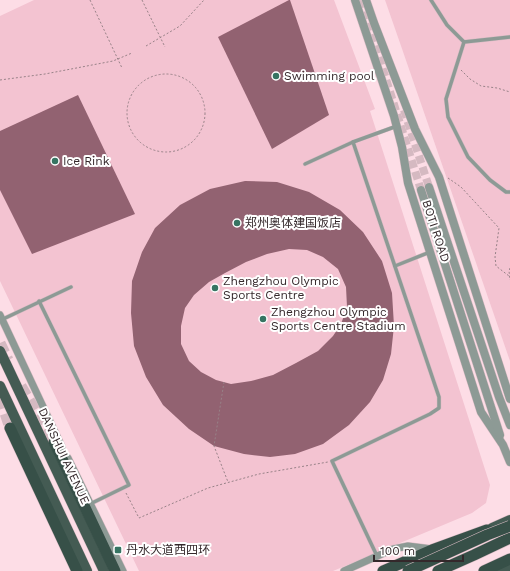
<svg xmlns="http://www.w3.org/2000/svg" width="510" height="571" font-family="'Work Sans','Noto Sans SC',sans-serif">
	<style>
		.green { fill: #f3c3d1 }
		.building { fill: #926271; fill-rule: evenodd }
		.lines { fill: none; stroke-linecap: round; stroke-linejoin: round }
		.tertiary-tunnel { stroke: #d5b9c1; stroke-width: 8; stroke-dasharray: 8 4; stroke-linecap: butt }
		.trunk-tunnel { stroke: #d5b9c1; stroke-width: 11; stroke-dasharray: 11 5.5; stroke-linecap: butt }
		.service-casing { stroke: #d9bcc4; stroke-width: 4.5 }
		.minor-casing { stroke: #d9bcc4; stroke-width: 8 }
		.tertiary-casing { stroke: #d9bcc4; stroke-width: 9 }
		.primary-casing { stroke: #d9bcc4; stroke-width: 11 }
		.trunk-casing { stroke: #d9bcc4; stroke-width: 12 }
		.path { stroke: #988288; stroke-width: 1; stroke-dasharray: 2 2; stroke-linecap: butt }
		.service { stroke: #8d9a95; stroke-width: 3.5 }
		.minor { stroke: #8d9a95; stroke-width: 7 }
		.tertiary { stroke: #8d9a95; stroke-width: 8 }
		.primary { stroke: #445b53; stroke-width: 10 }
		.trunk { stroke: #375048; stroke-width: 11 }
		.trunk-bridge-casing { stroke: #d9bcc4; stroke-width: 12; stroke-linecap: butt }
		.trunk-bridge { stroke: #375048; stroke-width: 11 }
		.poi-dot { fill: #367462; stroke: #fff; stroke-width: 1.5 }
		.labels { text-anchor: middle; stroke-width: 4; stroke-linejoin: round; paint-order: stroke }
		.poi-label { font-size: 12px; fill: #34282b; stroke: #fff; text-anchor: start }
		.street-label { font-size: 12px; fill: #34282b; stroke: #fff }
	</style>
	<rect width="100%" height="100%" fill="#fddde6"/>
	<!-- green -->
	<g class="green">
		<polygon points="34,0 334,0 375,109 370,111 490,485 486,503 472,513 333,571 139,571 0,281 0,16"/>
		<polygon points="385,0 510,0 510,361 400,43"/>
	</g>
	<!-- building -->
	<g class="building">
		<polygon points="289,0 290,0 329,115 272,149 218,37"/>
		<polygon points="78,95 135,214 32,254 0,190 0,131"/>
		<path d="M245 181 277 182 309 192 340 210 363 232 382 261 392 293 394 326 391 354 383 380 370 402 349 425 323 444 295 454 270 457 244 454 214 446 189 429 163 405 146 377 134 346 131 313 132 281 142 252 155 228 180 205 210 189ZM289 249 307 250 323 257 338 269 346 287 347 307 341 324 333 336 318 351 296 363 273 375 251 381 231 384 216 380 201 372 189 361 181 344V326L185 308 194 295 209 282 225 273 246 262 267 254Z"/>
	</g>
	<g class="lines">
		<!-- tertiary-tunnel -->
		<g class="tertiary-tunnel">
			<polyline points="361,0 421,190"/>
			<polyline points="404,110 429,187"/>
		</g>
		<!-- trunk-tunnel -->
		<g class="trunk-tunnel">
			<polyline points="0,343 8,360"/>
			<polyline points="21,386 54,442"/>
			<polyline points="0,398 10,428"/>
		</g>
		<!-- service casing -->
		<g class="service-casing">
			<g id="service">
				<polyline points="431,0 447,25 464,42"/>
				<polyline points="510,37 464,42 446,99 448,117 468,157 490,180 506,192 510,192"/>
				<polyline points="305,164 353,142"/>
				<polyline points="395,266 430,252"/>
				<polyline points="39,301 129,485 90,504"/>
				<polyline points="1,320 71,287"/>
				<polyline points="377,556 332,461 430,414 439,408 439,397 353,142 397,126"/>
			</g>
		</g>
		<!-- minor casing -->
		<g class="minor-casing">
			<g id="minor">
				<polyline points="0,315 62,447"/>
				<polyline points="68,458 123,571"/>
				<polyline points="344,571 393,549 408,546 432,549"/>
			</g>
		</g>
		<!-- tertiary casing -->
		<g class="tertiary-casing">
			<g id="tertiary">
				<polyline points="355,0 394,116 402,147 408,183 481,412 503,445 510,462"/>
				<polyline points="366,0 374,23 415,129 439,177 510,399"/>
				<polyline points="429,187 499,397 510,425"/>
				<polyline points="421,190 500,435"/>
			</g>
		</g>
		<!-- primary casing -->
		<g class="primary-casing">
			<g id="primary">
				<polyline points="0,351 104,571"/>
				<polyline points="0,386 87,571"/>
				<polyline points="492,528 510,520"/>
				<polyline points="499,571 510,566"/>
			</g>
		</g>
		<!-- trunk casing -->
		<g class="trunk-casing">
			<g id="trunk">
				<polyline points="10,428 77,571"/>
				<polyline points="54,442 115,571"/>
				<polyline points="383,571 432,550 487,530"/>
				<polyline points="438,571 474,555 510,538"/>
				<polyline points="484,571 510,559"/>
			</g>
		</g>
		<!-- path -->
		<g class="path">
			<polyline points="90,0 122,68"/>
			<polyline points="142,0 165,47"/>
			<polyline points="146,46 180,26 204,0"/>
			<polyline points="461,70 470,79 481,86 497,88 510,92"/>
			<circle cx="166" cy="113" r="39"/>
			<polyline points="0,80 45,74 113,61 132,53"/>
			<polyline points="448,178 461,187 499,228 495,257 496,266 509,276"/>
			<polyline points="510,268 509,271 510,280"/>
			<polyline points="224,382 214,446 228,482"/>
			<polyline points="126,493 139,518 208,488 259,474 328,462"/>
		</g>
		<!-- service -->
		<use href="#service" class="service"/>
		<!-- minor -->
		<use href="#minor" class="minor"/>
		<!-- tertiary -->
		<use href="#tertiary" class="tertiary"/>
		<!-- primary -->
		<use href="#primary" class="primary"/>
		<!-- trunk -->
		<use href="#trunk" class="trunk"/>
		<!-- trunk-bridge casing -->
		<g class="trunk-bridge-casing">
			<polyline id="trunk-bridge" points="408,571 487,535 510,526"/>
		</g>
		<!-- trunk-bridge -->
		<use href="#trunk-bridge" class="trunk-bridge"/>
	</g>
	<!-- markers -->
	<g class="poi-dot">
		<circle cx="276" cy="76" r="4"/>
		<circle cx="55" cy="161" r="4"/>
		<circle cx="237" cy="223" r="4"/>
		<circle cx="215" cy="288" r="4"/>
		<circle cx="263" cy="319" r="4"/>
		<rect x="114" y="546" width="8" height="8" rx="2"/>
	</g>
	<g class="labels">
		<!-- poi labels -->
		<g class="poi-label">
			<text x="284" y="80">Swimming pool</text>
			<text x="63" y="165">Ice Rink</text>
			<text x="245" y="227">郑州奥体建国饭店</text>
			<text x="223" y="285">Zhengzhou Olympic<tspan x="223" dy="14">Sports Centre</tspan></text>
			<text x="271" y="316">Zhengzhou Olympic<tspan x="271" dy="14">Sports Centre Stadium</tspan></text>
			<text x="126" y="554">丹水大道西四环</text>
		</g>
		<!-- street labels -->
		<g class="street-label">
			<text transform="translate(436 231) rotate(72)" y="4">BOTI ROAD</text>
			<text transform="translate(64 456) rotate(65)" y="4">DANSHUI AVENUE</text>
		</g>
	</g>
	<!-- scale -->
	<path d="M374 555v6h89v-6" fill="none" stroke="#34282b" stroke-width="2"/>
	<text x="380" y="555" font-size="12" fill="#34282b" stroke="#ffffff" stroke-width="3" paint-order="stroke">100 m</text>
</svg>
